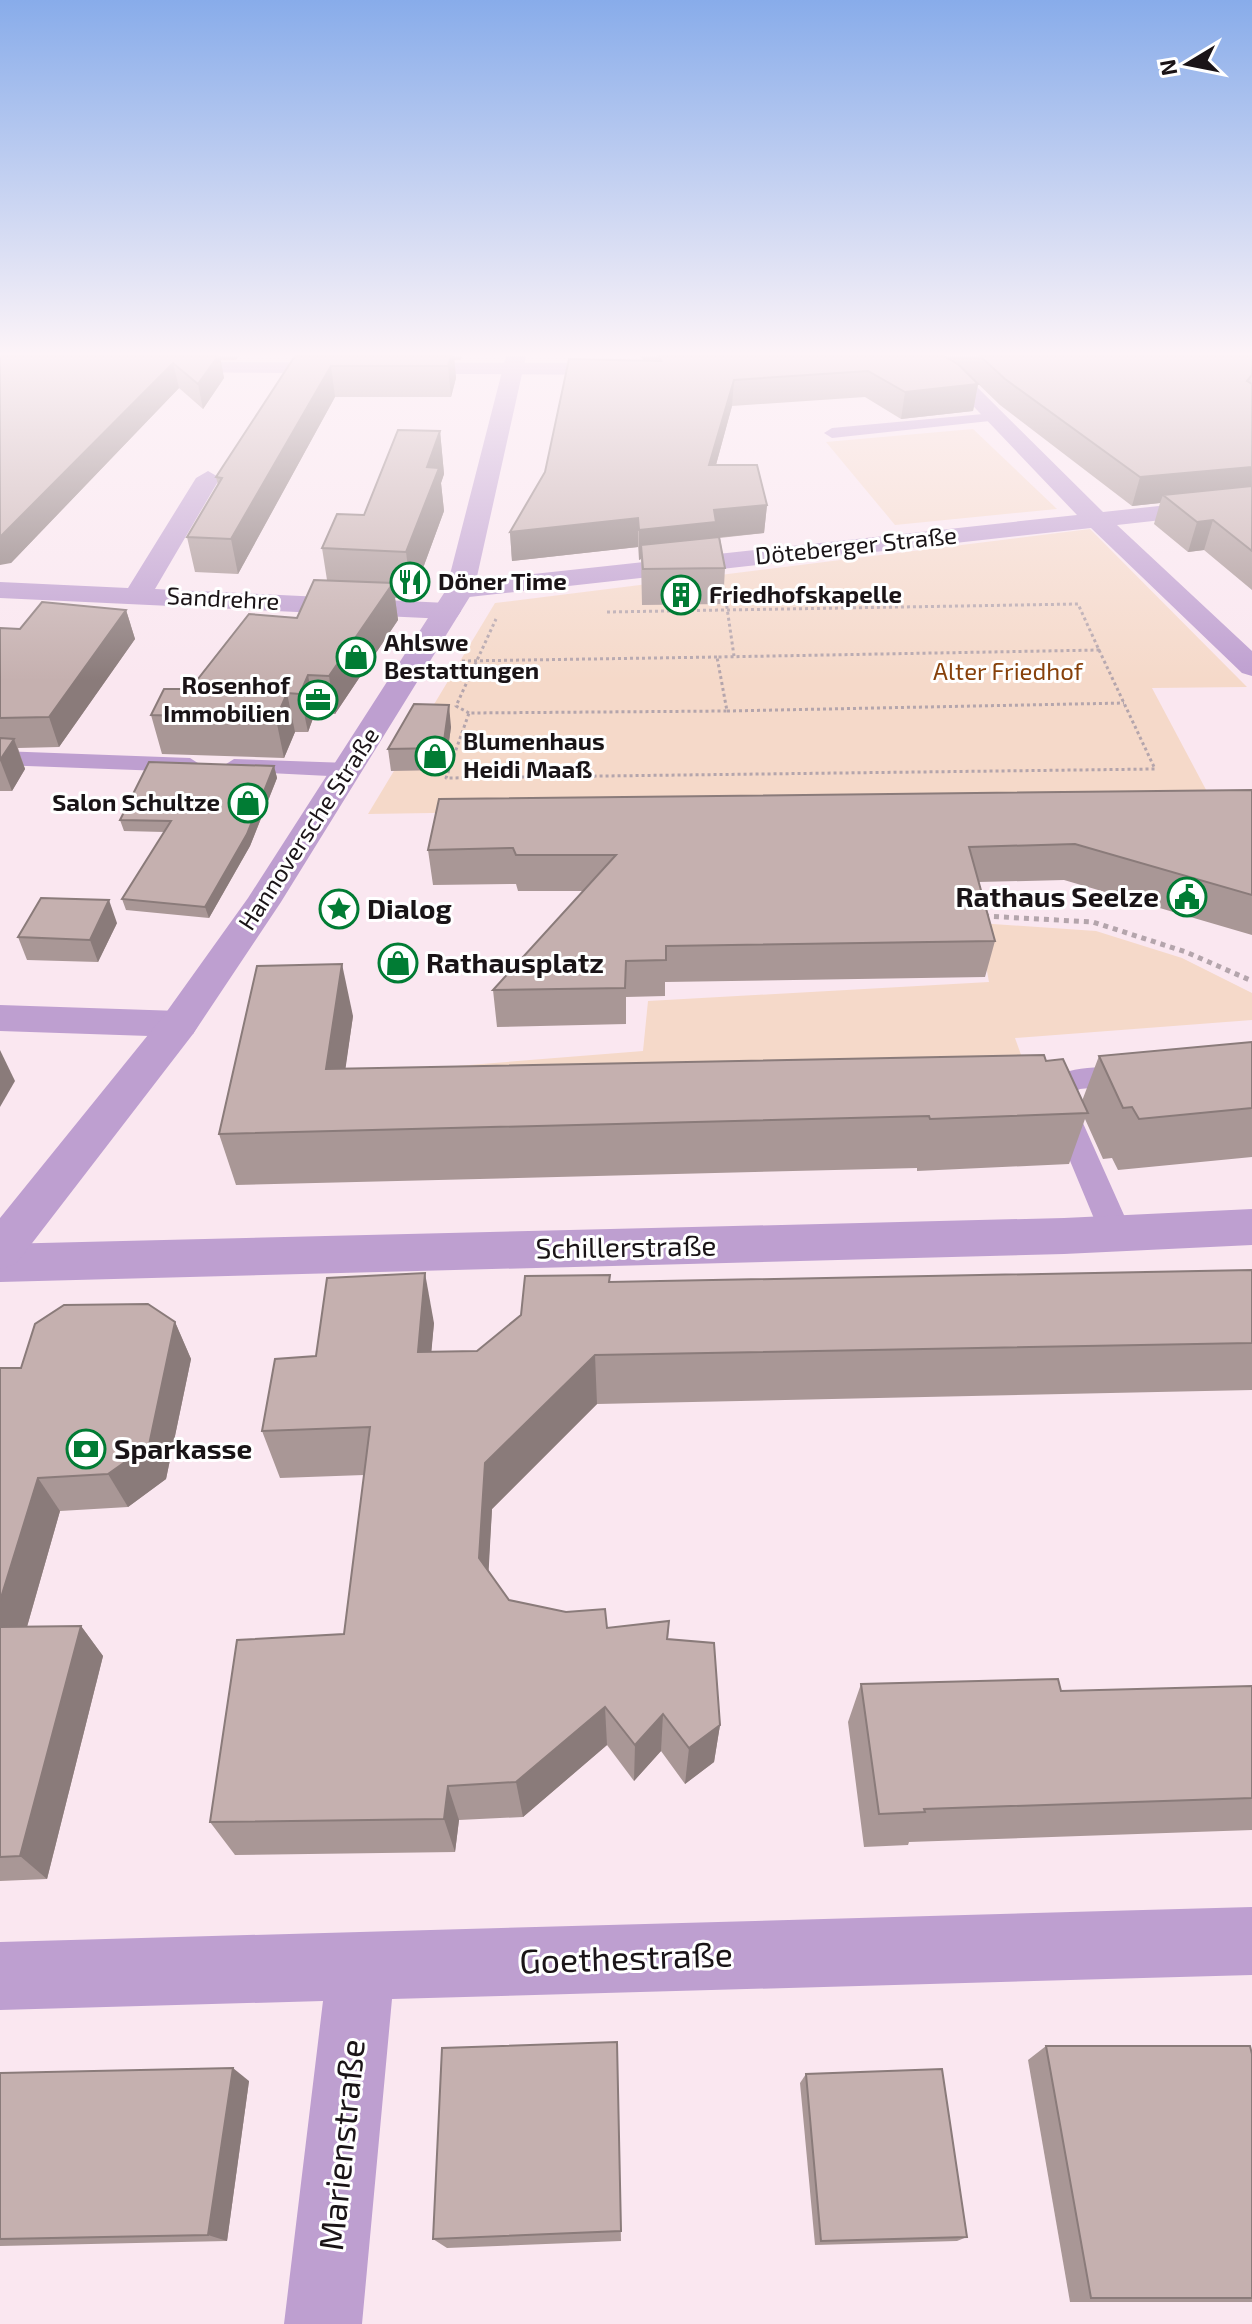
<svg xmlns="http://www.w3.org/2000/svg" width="1252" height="2324" font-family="'Exo 2',sans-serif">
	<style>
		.green { fill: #f5d9c9 }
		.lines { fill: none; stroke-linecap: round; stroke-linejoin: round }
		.path-far1 { stroke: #b4a5ac; stroke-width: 3; stroke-dasharray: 3 3; stroke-linecap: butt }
		.path { stroke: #b4a5ac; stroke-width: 5; stroke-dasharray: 5 5; stroke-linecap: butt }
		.service { fill: #be9fd0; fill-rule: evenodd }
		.minor { fill: #be9fd0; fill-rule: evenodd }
		.tertiary { fill: #be9fd0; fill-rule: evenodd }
		.wall { fill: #a99796 }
		.shaded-wall { fill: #8a7b7a }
		.building { fill: #c5b0af; stroke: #8a7b7a; stroke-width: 2 }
		.labels { text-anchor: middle; stroke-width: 6; stroke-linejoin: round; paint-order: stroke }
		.far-street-label { font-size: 24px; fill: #1a1417; stroke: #fff }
		.far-poi-label { font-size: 24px; font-weight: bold; fill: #1a1417; stroke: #fff; text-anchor: start }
		.far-park-label { font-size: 24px; fill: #87410b; stroke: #fff }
		.poi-label { font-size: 28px; font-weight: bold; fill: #1a1417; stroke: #fff; text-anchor: start }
		.street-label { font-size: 28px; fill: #1a1417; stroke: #fff }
		.near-street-label { font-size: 34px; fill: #1a1417; stroke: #fff }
	</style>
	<rect width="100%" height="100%" fill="#fae7f0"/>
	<!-- green -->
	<g class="green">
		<polygon points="973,429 1057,509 895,525 826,442"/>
		<polygon points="1090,529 1247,687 1152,688 1212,801 368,814 495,603"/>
		<polygon points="978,923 1096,931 1182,958 1252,993 1252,1020 1015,1038 1030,1080 419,1069 643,1051 648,1001 989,982"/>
	</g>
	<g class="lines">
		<!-- path-far1 -->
		<g class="path-far1">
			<polyline points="725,594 734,656"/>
			<polyline points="607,612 1078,604 1099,650"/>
			<polygon points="1099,650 1155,769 446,778 469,713 727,711 717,657"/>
			<polyline points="462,661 717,657"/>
			<polyline points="727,711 1124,703"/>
			<polyline points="469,713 456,706 496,619"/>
		</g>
		<!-- path -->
		<polyline class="path" points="984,916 1093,922 1186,952 1252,981"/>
		<!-- service -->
		<g class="service">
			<polygon points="994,413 1001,417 999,420 832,438 824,433 832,428"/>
			<polygon points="0,751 190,758 201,765 190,772 0,765"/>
			<polygon points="234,759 349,763 360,770 349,777 226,771 223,766"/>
			<path d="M1130 1066 1140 1069 1144 1076 1140 1083 1080 1089 1070 1094 1132 1233 1127 1242 1116 1245 1105 1242 1100 1233 1041 1091C1057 1063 1102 1068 1130 1066Z"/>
		</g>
		<!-- minor -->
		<g class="minor">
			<polygon points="906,356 930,356 971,381 1103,512 1252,496 1252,510 1117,525 1252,651 1252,676 1242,673 1091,528 460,598 450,596 446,590 450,584 460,582 1077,515 957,389"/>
			<polygon points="162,362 626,363 636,369 626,375 155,372 152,368 155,364"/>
			<polygon points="208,471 220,478 155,589 447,603 457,605 461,611 457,617 447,619 0,598 0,582 128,588 196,478"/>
			<polygon points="0,1005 179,1011 193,1014 199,1024 193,1034 179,1037 0,1031"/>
			<polygon points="1252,1209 1252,1245 1064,1254 0,1282 0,1244 1064,1218"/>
			<polygon points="1252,1907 1252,1975 392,1999 362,2324 284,2324 323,2001 0,2010 0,1942"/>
		</g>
		<!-- tertiary -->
		<polygon class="tertiary" points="506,356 526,356 474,590 281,902 193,1034 16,1264 0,1269 0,1218 165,1014 248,898 446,590"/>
	</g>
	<!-- wall -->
	<g class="wall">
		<polygon points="0,356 239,356 236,360 220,360 224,378 203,409 179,388 11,563"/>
		<polygon points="295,356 462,356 461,360 454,360 456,378 451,397 335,397 238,574 195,572 187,537 218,485 216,477"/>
		<polygon points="640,356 1252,356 1252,590 1204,550 1188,552 1154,524 1160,503 1132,506 1000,405 972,378 978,384 973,411 901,419 865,397 732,406 716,465 767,505 764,533 720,538 725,568 723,604 642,605 641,559 639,560 638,547 512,561 510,532 655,361 643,360"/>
		<polygon points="440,431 444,474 441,483 444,511 412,598 395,598 398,620 335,714 315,713 308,732 295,732 284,758 162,754 151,715 297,618 327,580 322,548 364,515"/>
		<polygon points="126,610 135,639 59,747 18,748 25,769 12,791 0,791 0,628 20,629"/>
		<polygon points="451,727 445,770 391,771 388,749"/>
		<polygon points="274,766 277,778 250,846 209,918 126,910 122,899 164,832 124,831 120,820"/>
		<polygon points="1252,790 1252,935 1064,880 979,882 995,941 985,977 665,982 665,996 626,997 626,1024 497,1027 493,990 583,891 518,891 516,884 433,885 428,850"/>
		<polygon points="117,923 98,962 27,960 18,937"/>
		<polygon points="353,1016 345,1069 1046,1061 1082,1101 1099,1056 1252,1042 1252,1157 1118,1170 1112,1158 1103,1159 1085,1119 1069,1164 917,1171 917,1168 236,1185 219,1134"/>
		<polygon points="1252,1270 1252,1390 597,1404 492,1509 488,1571 509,1600 607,1628 669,1621 668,1639 720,1725 714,1762 685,1784 661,1751 634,1781 607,1745 523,1817 459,1820 455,1852 235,1855 210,1822 344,1634 364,1475 280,1478 262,1431 316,1356 434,1323 431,1352 477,1351 610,1282"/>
		<polygon points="175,1322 191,1359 166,1479 128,1507 60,1511 27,1627 81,1626 103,1656 47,1879 0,1881 0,1368 21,1368"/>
		<polygon points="861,1684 1061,1691 1252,1686 1252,1830 909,1842 908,1845 864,1847 848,1722"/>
		<polygon points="617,2042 621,2241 447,2248 433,2239"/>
		<polygon points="1046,2046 1252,2054 1252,2302 1070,2302 1028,2060"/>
		<polygon points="0,2073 249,2081 227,2241 0,2246"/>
		<polygon points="806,2074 967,2237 957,2241 815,2245 800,2083"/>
	</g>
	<!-- shaded-wall -->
	<g class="shaded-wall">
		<polygon points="218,356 220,356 224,378 203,409 198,384"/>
		<polygon points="451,356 454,356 456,378 451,397 448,366"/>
		<polygon points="173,363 179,388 11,563 0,565 0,536"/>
		<polygon points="331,366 335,397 238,574 231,539"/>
		<polygon points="734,380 732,406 708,494 709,465"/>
		<polygon points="978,384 973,411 901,419 905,392"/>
		<polygon points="440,431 444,474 441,483 444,511 412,598 406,552 427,467"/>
		<polygon points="1252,467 1252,494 1163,495 1160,503 1132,506 1140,477"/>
		<polygon points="767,505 764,533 641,545 641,559 639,560 639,530 714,510"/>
		<polygon points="638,518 638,547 512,561 510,532"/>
		<polygon points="1213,520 1204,550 1188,552 1197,522"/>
		<polygon points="393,583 398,620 335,714 329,676"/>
		<polygon points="126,610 135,639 59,747 49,717"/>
		<polygon points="308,675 315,713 308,732 300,694"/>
		<polygon points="287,693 295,732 284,758 276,719"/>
		<polygon points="449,705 451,727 445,770 443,748"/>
		<polygon points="14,739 25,769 12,791 0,760"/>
		<polygon points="274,766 277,778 250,846 209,918 205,907"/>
		<polygon points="109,900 117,923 98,962 90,940"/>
		<polygon points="342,964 353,1016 338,1121 326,1069"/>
		<polygon points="0,1050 15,1081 0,1107"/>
		<polygon points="425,1273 434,1323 427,1400 418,1352"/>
		<polygon points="175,1322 191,1359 166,1479 128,1507 108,1474"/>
		<polygon points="595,1355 597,1404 492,1509 487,1601 479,1558 485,1463"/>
		<polygon points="38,1478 60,1511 18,1658 0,1637 0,1601"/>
		<polygon points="81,1626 103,1656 47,1879 20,1856"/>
		<polygon points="605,1707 607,1745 523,1817 516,1782"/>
		<polygon points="663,1714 661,1751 634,1781 635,1745"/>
		<polygon points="720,1725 714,1762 685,1784 689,1748"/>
		<polygon points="448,1786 459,1820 455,1852 444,1819"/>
		<polygon points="233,2068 249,2081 227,2241 208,2235"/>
	</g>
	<!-- building -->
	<g class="building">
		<polygon points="0,356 218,356 198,384 173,363 2,535 0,536"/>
		<polygon points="295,356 451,356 448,366 331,366 231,539 187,537 222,478 216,477"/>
		<polygon points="658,356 944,356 959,365 978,384 905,392 868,371 734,380 709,465 757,465 767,505 714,510 716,522 639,530 638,518 510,532 545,472 569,359 661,361"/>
		<polygon points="980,356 1252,356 1252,375 1247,381 1252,384 1252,467 1140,477 1005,379"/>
		<polygon points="398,430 440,431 427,467 439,468 406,552 322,548 337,514 364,515"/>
		<polygon points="1252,486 1252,551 1213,520 1197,522 1163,495"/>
		<polygon points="719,537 725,568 643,569 641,545"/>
		<polygon points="314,580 393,583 329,676 308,675 300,694 287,693 276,719 151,715 164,689 190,689 249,614 297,618"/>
		<polygon points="42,602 126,610 49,717 0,718 0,628 20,629"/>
		<polygon points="414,704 449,705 443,748 388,749"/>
		<polygon points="0,738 14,739 0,760"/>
		<polygon points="149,762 274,766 247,834 205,907 122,899 171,821 120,820"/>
		<polygon points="1252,790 1252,895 1075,844 969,847 995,941 666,946 666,960 626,961 625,988 493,990 616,855 516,855 513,848 428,850 439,799"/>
		<polygon points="41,898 109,900 90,940 18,937"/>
		<polygon points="342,964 326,1069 1044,1055 1046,1061 1063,1059 1088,1113 930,1119 929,1116 219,1134 257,966"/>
		<polygon points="1252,1042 1252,1108 1139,1119 1132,1107 1123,1108 1099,1056"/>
		<polygon points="1252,1270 1252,1343 595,1355 485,1463 479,1558 509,1600 566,1612 605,1609 607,1628 669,1621 667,1639 714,1643 720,1725 689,1748 663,1714 635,1745 605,1707 516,1782 448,1786 444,1819 210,1822 237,1640 344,1634 370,1427 262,1431 275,1359 316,1356 327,1278 425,1273 418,1352 477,1351 521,1315 525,1276 610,1275 609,1282"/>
		<polygon points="148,1304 175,1322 149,1445 108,1474 38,1478 0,1601 0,1368 21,1368 35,1324 64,1305"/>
		<polygon points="81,1626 20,1856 0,1857 0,1627"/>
		<polygon points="1058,1679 1061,1691 1252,1686 1252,1798 924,1809 925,1812 879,1814 861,1684"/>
		<polygon points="617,2042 621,2231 433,2239 442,2048"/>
		<polygon points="1046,2046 1250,2046 1252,2054 1252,2298 1091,2298"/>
		<polygon points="233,2068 208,2235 0,2239 0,2073"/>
		<polygon points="942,2069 967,2237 821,2241 806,2074"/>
	</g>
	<!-- sky -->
	<linearGradient id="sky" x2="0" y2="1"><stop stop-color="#88acea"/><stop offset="0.52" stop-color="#fdf4f8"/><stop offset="1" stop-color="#fdf4f8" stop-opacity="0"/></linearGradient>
	<rect width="1252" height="681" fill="url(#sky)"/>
	<!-- icons -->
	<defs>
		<g id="restaurant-ring" transform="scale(2)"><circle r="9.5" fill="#fff" stroke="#017c34" stroke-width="1.5"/><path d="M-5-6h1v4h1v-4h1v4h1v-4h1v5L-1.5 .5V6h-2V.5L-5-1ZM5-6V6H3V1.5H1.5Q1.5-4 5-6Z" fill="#017c34"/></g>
		<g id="building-ring" transform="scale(2)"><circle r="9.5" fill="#fff" stroke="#017c34" stroke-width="1.5"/><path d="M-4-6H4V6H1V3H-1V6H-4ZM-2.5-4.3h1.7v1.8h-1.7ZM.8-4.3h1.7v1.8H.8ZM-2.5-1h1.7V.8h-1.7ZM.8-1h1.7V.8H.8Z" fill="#017c34"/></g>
		<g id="shop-ring" transform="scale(2)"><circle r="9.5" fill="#fff" stroke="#017c34" stroke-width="1.5"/><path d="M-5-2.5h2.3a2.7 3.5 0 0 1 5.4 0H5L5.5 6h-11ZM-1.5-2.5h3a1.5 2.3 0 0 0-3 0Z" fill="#017c34"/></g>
		<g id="office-ring" transform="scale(2)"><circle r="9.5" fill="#fff" stroke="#017c34" stroke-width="1.5"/><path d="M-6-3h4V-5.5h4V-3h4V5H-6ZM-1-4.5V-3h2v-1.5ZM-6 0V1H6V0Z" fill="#017c34"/></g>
		<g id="civic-ring" transform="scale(2)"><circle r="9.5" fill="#fff" stroke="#017c34" stroke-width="1.5"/><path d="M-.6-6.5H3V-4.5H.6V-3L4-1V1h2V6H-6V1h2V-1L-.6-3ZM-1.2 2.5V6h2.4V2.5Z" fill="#017c34"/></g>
		<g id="sight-ring" transform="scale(2)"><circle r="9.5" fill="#fff" stroke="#017c34" stroke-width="1.5"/><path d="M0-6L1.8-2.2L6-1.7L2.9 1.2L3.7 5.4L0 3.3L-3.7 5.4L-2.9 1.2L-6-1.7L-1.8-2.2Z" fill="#017c34"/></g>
		<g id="bank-ring" transform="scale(2)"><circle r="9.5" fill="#fff" stroke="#017c34" stroke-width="1.5"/><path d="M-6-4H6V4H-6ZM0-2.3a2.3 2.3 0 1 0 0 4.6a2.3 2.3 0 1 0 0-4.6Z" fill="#017c34"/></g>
	</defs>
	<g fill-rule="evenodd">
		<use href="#restaurant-ring" x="410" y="582"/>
		<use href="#building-ring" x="681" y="595"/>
		<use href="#shop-ring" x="356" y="657"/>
		<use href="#office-ring" x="318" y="700"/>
		<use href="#shop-ring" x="435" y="756"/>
		<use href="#shop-ring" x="248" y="803"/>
		<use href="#civic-ring" x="1187" y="897"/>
		<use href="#sight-ring" x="339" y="909"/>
		<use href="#shop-ring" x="398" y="963"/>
		<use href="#bank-ring" x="86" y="1449"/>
	</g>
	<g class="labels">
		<!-- far-street labels -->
		<g class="far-street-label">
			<text transform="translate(856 546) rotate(-6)" y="8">Döteberger Straße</text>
			<text transform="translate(223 599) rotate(3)" y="8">Sandrehre</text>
			<text transform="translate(309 829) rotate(-57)" y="8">Hannoversche Straße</text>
		</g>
		<!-- far-poi labels -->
		<g class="far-poi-label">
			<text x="438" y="590">Döner Time</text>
			<text x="709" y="603">Friedhofskapelle</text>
			<text x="384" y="651">Ahlswe<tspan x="384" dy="28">Bestattungen</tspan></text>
			<text x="290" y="694" text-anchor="end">Rosenhof<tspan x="290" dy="28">Immobilien</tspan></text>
			<text x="463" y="750">Blumenhaus<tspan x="463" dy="28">Heidi Maaß</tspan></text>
			<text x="220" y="811" text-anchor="end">Salon Schultze</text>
		</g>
		<!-- far-park labels -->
		<g class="far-park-label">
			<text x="1008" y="680">Alter Friedhof</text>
		</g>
		<!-- poi labels -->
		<g class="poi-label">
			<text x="1159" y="907" text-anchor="end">Rathaus Seelze</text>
			<text x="367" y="919">Dialog</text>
			<text x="426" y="973">Rathausplatz</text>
			<text x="114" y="1459">Sparkasse</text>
		</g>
		<!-- street labels -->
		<g class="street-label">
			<text transform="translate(626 1247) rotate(-1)" y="10">Schillerstraße</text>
		</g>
		<!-- near-street labels -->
		<g class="near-street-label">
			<text transform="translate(626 1958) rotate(-2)" y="12">Goethestraße</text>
			<text transform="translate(342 2145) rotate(-84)" y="12">Marienstraße</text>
		</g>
	</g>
	<!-- north arrow -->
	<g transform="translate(1188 64) rotate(260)" stroke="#ffffff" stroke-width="6" paint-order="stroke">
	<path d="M0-6L14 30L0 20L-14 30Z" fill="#1a1417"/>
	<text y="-12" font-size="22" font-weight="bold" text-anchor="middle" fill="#1a1417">N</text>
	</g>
</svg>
